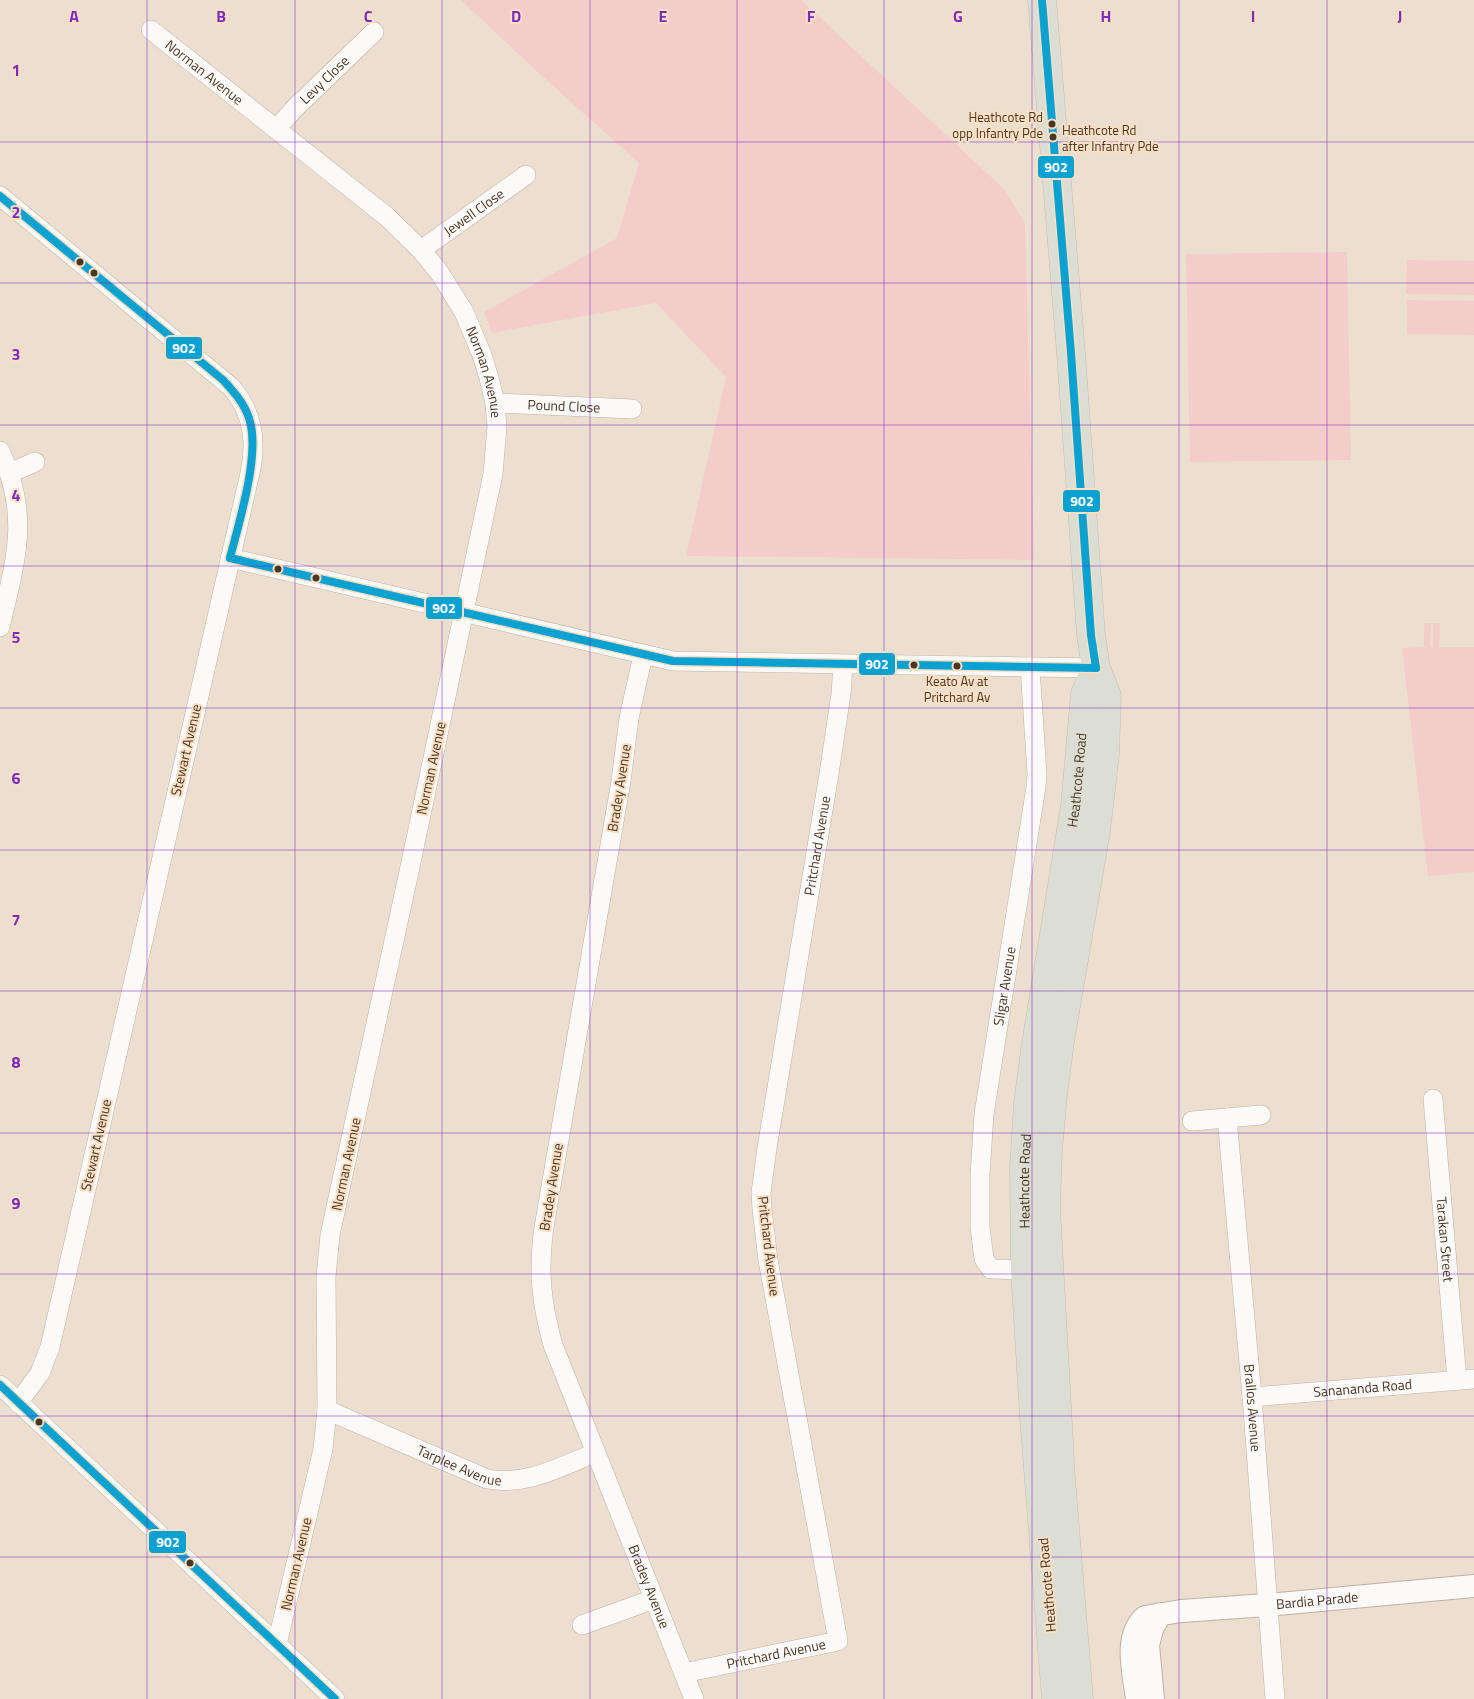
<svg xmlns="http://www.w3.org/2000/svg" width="1474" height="1699" font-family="'Titillium Web',sans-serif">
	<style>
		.green { fill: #f4cdcb }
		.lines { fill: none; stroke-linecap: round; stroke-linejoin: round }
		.minor-casing { stroke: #bfb1a2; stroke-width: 20 }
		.tertiary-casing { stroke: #bfb1a2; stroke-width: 24 }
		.primary-casing { stroke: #c6bdb3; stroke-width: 29 }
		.minor { stroke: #fcfaf8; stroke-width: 19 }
		.tertiary { stroke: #fcfaf8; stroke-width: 22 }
		.primary { stroke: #dcddd3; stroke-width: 28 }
		.bus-1-casing { stroke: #f9dfc4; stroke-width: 11 }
		.bus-1 { stroke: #0ba2d1; stroke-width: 8 }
		.grid { fill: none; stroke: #7b2cbf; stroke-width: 1; stroke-opacity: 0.55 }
		.bus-dot { fill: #483725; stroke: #f9dfc4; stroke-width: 2 }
		.labels { text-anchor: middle; stroke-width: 4; stroke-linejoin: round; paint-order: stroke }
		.bus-label { font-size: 13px; fill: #483725; stroke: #f9dfc4; text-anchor: end }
		.street-label { font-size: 14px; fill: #483725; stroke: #f9dfc4 }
		.grid-label { font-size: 16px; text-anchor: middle; font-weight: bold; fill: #7b2cbf; stroke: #f9dfc4; stroke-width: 4; stroke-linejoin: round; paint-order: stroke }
		.line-badge { stroke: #f9dfc4; stroke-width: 2 }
		.badge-label { font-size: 14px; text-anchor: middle; font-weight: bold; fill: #fff }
	</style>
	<rect width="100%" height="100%" fill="#eddfd0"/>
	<!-- green -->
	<g class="green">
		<polygon points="461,0 801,0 1004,189 1025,223 1034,560 686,556 726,377 656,303 492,333 484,312 617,238 639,163 532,67"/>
		<polygon points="1347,252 1351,460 1190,462 1186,254"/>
		<polygon points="1407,260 1474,261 1474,295 1406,294"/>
		<polygon points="1407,300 1474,301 1474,335 1407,334"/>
		<polygon points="1424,623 1431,623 1430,647 1433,647 1433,623 1440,623 1439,647 1474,647 1474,872 1428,876 1402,648 1424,647"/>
	</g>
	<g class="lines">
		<!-- minor casing -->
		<g class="minor-casing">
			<g id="minor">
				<path id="s1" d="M151 30 386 216 421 250 439 272 464 312 482 355 489 378 495 403 497 427 493 474 407 881 330 1235 326 1277 327 1410 323 1449 277 1644"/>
				<path id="s2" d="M276 129 295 108 374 32"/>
				<path d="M0 196 231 387C253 412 257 441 250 473L50 1347 40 1373 18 1403"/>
				<path id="s3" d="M421 250 526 175"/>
				<path id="s4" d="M495 403 632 409"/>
				<path d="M0 451C31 515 15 563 0 627"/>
				<polyline points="10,473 35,462"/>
				<polyline points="230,558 673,661 1096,668"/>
				<path id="s5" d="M643 655 629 718 621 781 544 1227C538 1271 541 1302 553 1345L694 1699"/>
				<path id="s6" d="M1433 1099 1457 1380"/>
				<path id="s7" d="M1227 1118 1252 1397 1275 1699"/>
				<polyline points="1192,1121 1261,1115"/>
				<path id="s8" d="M1025 1270 991 1269 984 1259 980 1227V1175L984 1114 1036 787 1037 774 1030 667"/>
				<polyline points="0,1385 335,1699"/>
				<path id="s9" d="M1252 1397 1474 1379"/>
				<path id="s10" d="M327 1410 487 1479C528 1486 559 1467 595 1453"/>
				<polyline points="582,1625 654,1599"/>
				<path id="s11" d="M684 1673 838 1641 768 1260 762 1209 761 1193 767 1148 829 774 841 694 843 665"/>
			</g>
		</g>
		<!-- tertiary casing -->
		<g class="tertiary-casing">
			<g id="tertiary">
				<path id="s12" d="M1137 1699C1134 1674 1123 1636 1145 1617L1181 1611 1267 1605 1474 1586"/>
				<polyline points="1153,1699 1148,1645 1152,1629 1160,1614"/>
			</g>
		</g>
		<!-- primary casing -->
		<g class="primary-casing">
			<g id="primary">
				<polyline points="1042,0 1071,353 1091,635 1096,668 1107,696 1105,754 1096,831 1060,1041 1053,1095 1048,1150 1046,1208 1061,1479 1079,1699"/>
				<path id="s13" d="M1056 1699 1034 1417 1025 1270 1024 1167 1028 1104 1035 1050 1075 806 1085 694 1096 668"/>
			</g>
		</g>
		<!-- minor -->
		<use href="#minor" class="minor"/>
		<!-- tertiary -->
		<use href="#tertiary" class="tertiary"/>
		<!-- primary -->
		<use href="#primary" class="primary"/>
		<!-- bus-1 casing -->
		<g class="bus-1-casing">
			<g id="bus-1">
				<polyline points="1042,0 1071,353 1091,635 1096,668"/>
				<path d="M0 196 223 380C234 392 244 403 249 418 261 453 239 522 230 558"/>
				<polyline points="230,558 673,661 1096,668"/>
				<polyline points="0,1385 335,1699"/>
			</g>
		</g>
		<!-- bus-1 -->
		<use href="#bus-1" class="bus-1"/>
	</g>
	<!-- grid -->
	<path class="grid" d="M147 0V1699M295 0V1699M442 0V1699M590 0V1699M737 0V1699M884 0V1699M1032 0V1699M1179 0V1699M1327 0V1699M0 142H1474M0 283H1474M0 425H1474M0 566H1474M0 708H1474M0 850H1474M0 991H1474M0 1133H1474M0 1274H1474M0 1416H1474M0 1557H1474"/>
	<!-- markers -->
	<g class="bus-dot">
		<circle cx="1052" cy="124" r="4.5"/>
		<circle cx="1053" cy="137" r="4.5"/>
		<circle cx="80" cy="262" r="4.5"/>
		<circle cx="94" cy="273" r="4.5"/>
		<circle cx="278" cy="569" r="4.5"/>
		<circle cx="316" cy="578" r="4.5"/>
		<circle cx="914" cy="665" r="4.5"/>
		<circle cx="957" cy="666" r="4.5"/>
		<circle cx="39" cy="1422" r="4.5"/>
		<circle cx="190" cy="1563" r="4.5"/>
	</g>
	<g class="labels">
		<!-- bus labels -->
		<g class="bus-label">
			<text x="1043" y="122">Heathcote Rd<tspan x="1043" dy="16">opp Infantry Pde</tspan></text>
			<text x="1062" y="135" text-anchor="start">Heathcote Rd<tspan x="1062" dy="16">after Infantry Pde</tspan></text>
			<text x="957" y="686" text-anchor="middle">Keato Av at<tspan x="957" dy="16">Pritchard Av</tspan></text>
		</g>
		<!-- street labels -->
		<g class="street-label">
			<text dy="5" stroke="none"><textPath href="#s1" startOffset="68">Norman Avenue</textPath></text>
			<text dy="5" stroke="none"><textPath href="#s2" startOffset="69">Levy Close</textPath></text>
			<text dy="5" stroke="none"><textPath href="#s3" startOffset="65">Jewell Close</textPath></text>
			<text dy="5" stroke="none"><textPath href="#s1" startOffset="488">Norman Avenue</textPath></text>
			<text dy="5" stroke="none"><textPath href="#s4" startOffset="69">Pound Close</textPath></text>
			<text transform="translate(186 750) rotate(-77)" y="5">Stewart Avenue</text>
			<text transform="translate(431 768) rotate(-78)" y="5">Norman Avenue</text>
			<text dy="5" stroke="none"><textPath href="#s13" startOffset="924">Heathcote Road</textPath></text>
			<text transform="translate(619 788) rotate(-81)" y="5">Bradey Avenue</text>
			<text dy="5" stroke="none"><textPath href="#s11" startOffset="964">Pritchard Avenue</textPath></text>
			<text dy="5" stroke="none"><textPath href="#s8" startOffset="321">Sligar Avenue</textPath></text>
			<text transform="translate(96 1145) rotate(-77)" y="5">Stewart Avenue</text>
			<text transform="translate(346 1164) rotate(-78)" y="5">Norman Avenue</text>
			<text dy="5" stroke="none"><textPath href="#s13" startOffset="519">Heathcote Road</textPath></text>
			<text transform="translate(551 1187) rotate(-81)" y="5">Bradey Avenue</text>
			<text dy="5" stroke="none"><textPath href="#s6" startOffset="141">Tarakan Street</textPath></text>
			<text transform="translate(769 1246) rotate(83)" y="5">Pritchard Avenue</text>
			<text dy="5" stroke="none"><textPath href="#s9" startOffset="111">Sanananda Road</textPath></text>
			<text dy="5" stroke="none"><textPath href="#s7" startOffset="291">Brallos Avenue</textPath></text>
			<text dy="5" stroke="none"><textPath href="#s10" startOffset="144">Tarplee Avenue</textPath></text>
			<text transform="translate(296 1564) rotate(-77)" y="5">Norman Avenue</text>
			<text transform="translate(1047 1585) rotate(-95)" y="5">Heathcote Road</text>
			<text dy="5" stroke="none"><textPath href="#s5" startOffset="960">Bradey Avenue</textPath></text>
			<text dy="5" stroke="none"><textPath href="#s12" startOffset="259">Bardia Parade</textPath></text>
			<text dy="5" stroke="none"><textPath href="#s11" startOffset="94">Pritchard Avenue</textPath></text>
		</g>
	</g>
	<g class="grid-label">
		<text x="74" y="22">A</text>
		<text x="221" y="22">B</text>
		<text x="368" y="22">C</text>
		<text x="516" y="22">D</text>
		<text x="663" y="22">E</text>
		<text x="811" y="22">F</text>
		<text x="958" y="22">G</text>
		<text x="1106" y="22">H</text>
		<text x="1253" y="22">I</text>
		<text x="1400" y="22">J</text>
		<text x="16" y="76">1</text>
		<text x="16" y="218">2</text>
		<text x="16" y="360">3</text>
		<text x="16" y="501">4</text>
		<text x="16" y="643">5</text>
		<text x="16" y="784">6</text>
		<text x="16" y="926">7</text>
		<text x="16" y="1068">8</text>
		<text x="16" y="1209">9</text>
	</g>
	<g class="line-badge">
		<rect x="1037" y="155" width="38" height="24" rx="5" fill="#0ba2d1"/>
		<rect x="165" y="336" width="38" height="24" rx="5" fill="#0ba2d1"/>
		<rect x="1062" y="489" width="39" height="24" rx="5" fill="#0ba2d1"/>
		<rect x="425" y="596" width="38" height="24" rx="5" fill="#0ba2d1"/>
		<rect x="858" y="652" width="38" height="24" rx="5" fill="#0ba2d1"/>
		<rect x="148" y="1530" width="39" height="24" rx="5" fill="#0ba2d1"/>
	</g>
	<g class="badge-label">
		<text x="1056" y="172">902</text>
		<text x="184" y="353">902</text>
		<text x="1082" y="506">902</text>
		<text x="444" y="613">902</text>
		<text x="877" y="669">902</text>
		<text x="168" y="1547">902</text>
	</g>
</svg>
